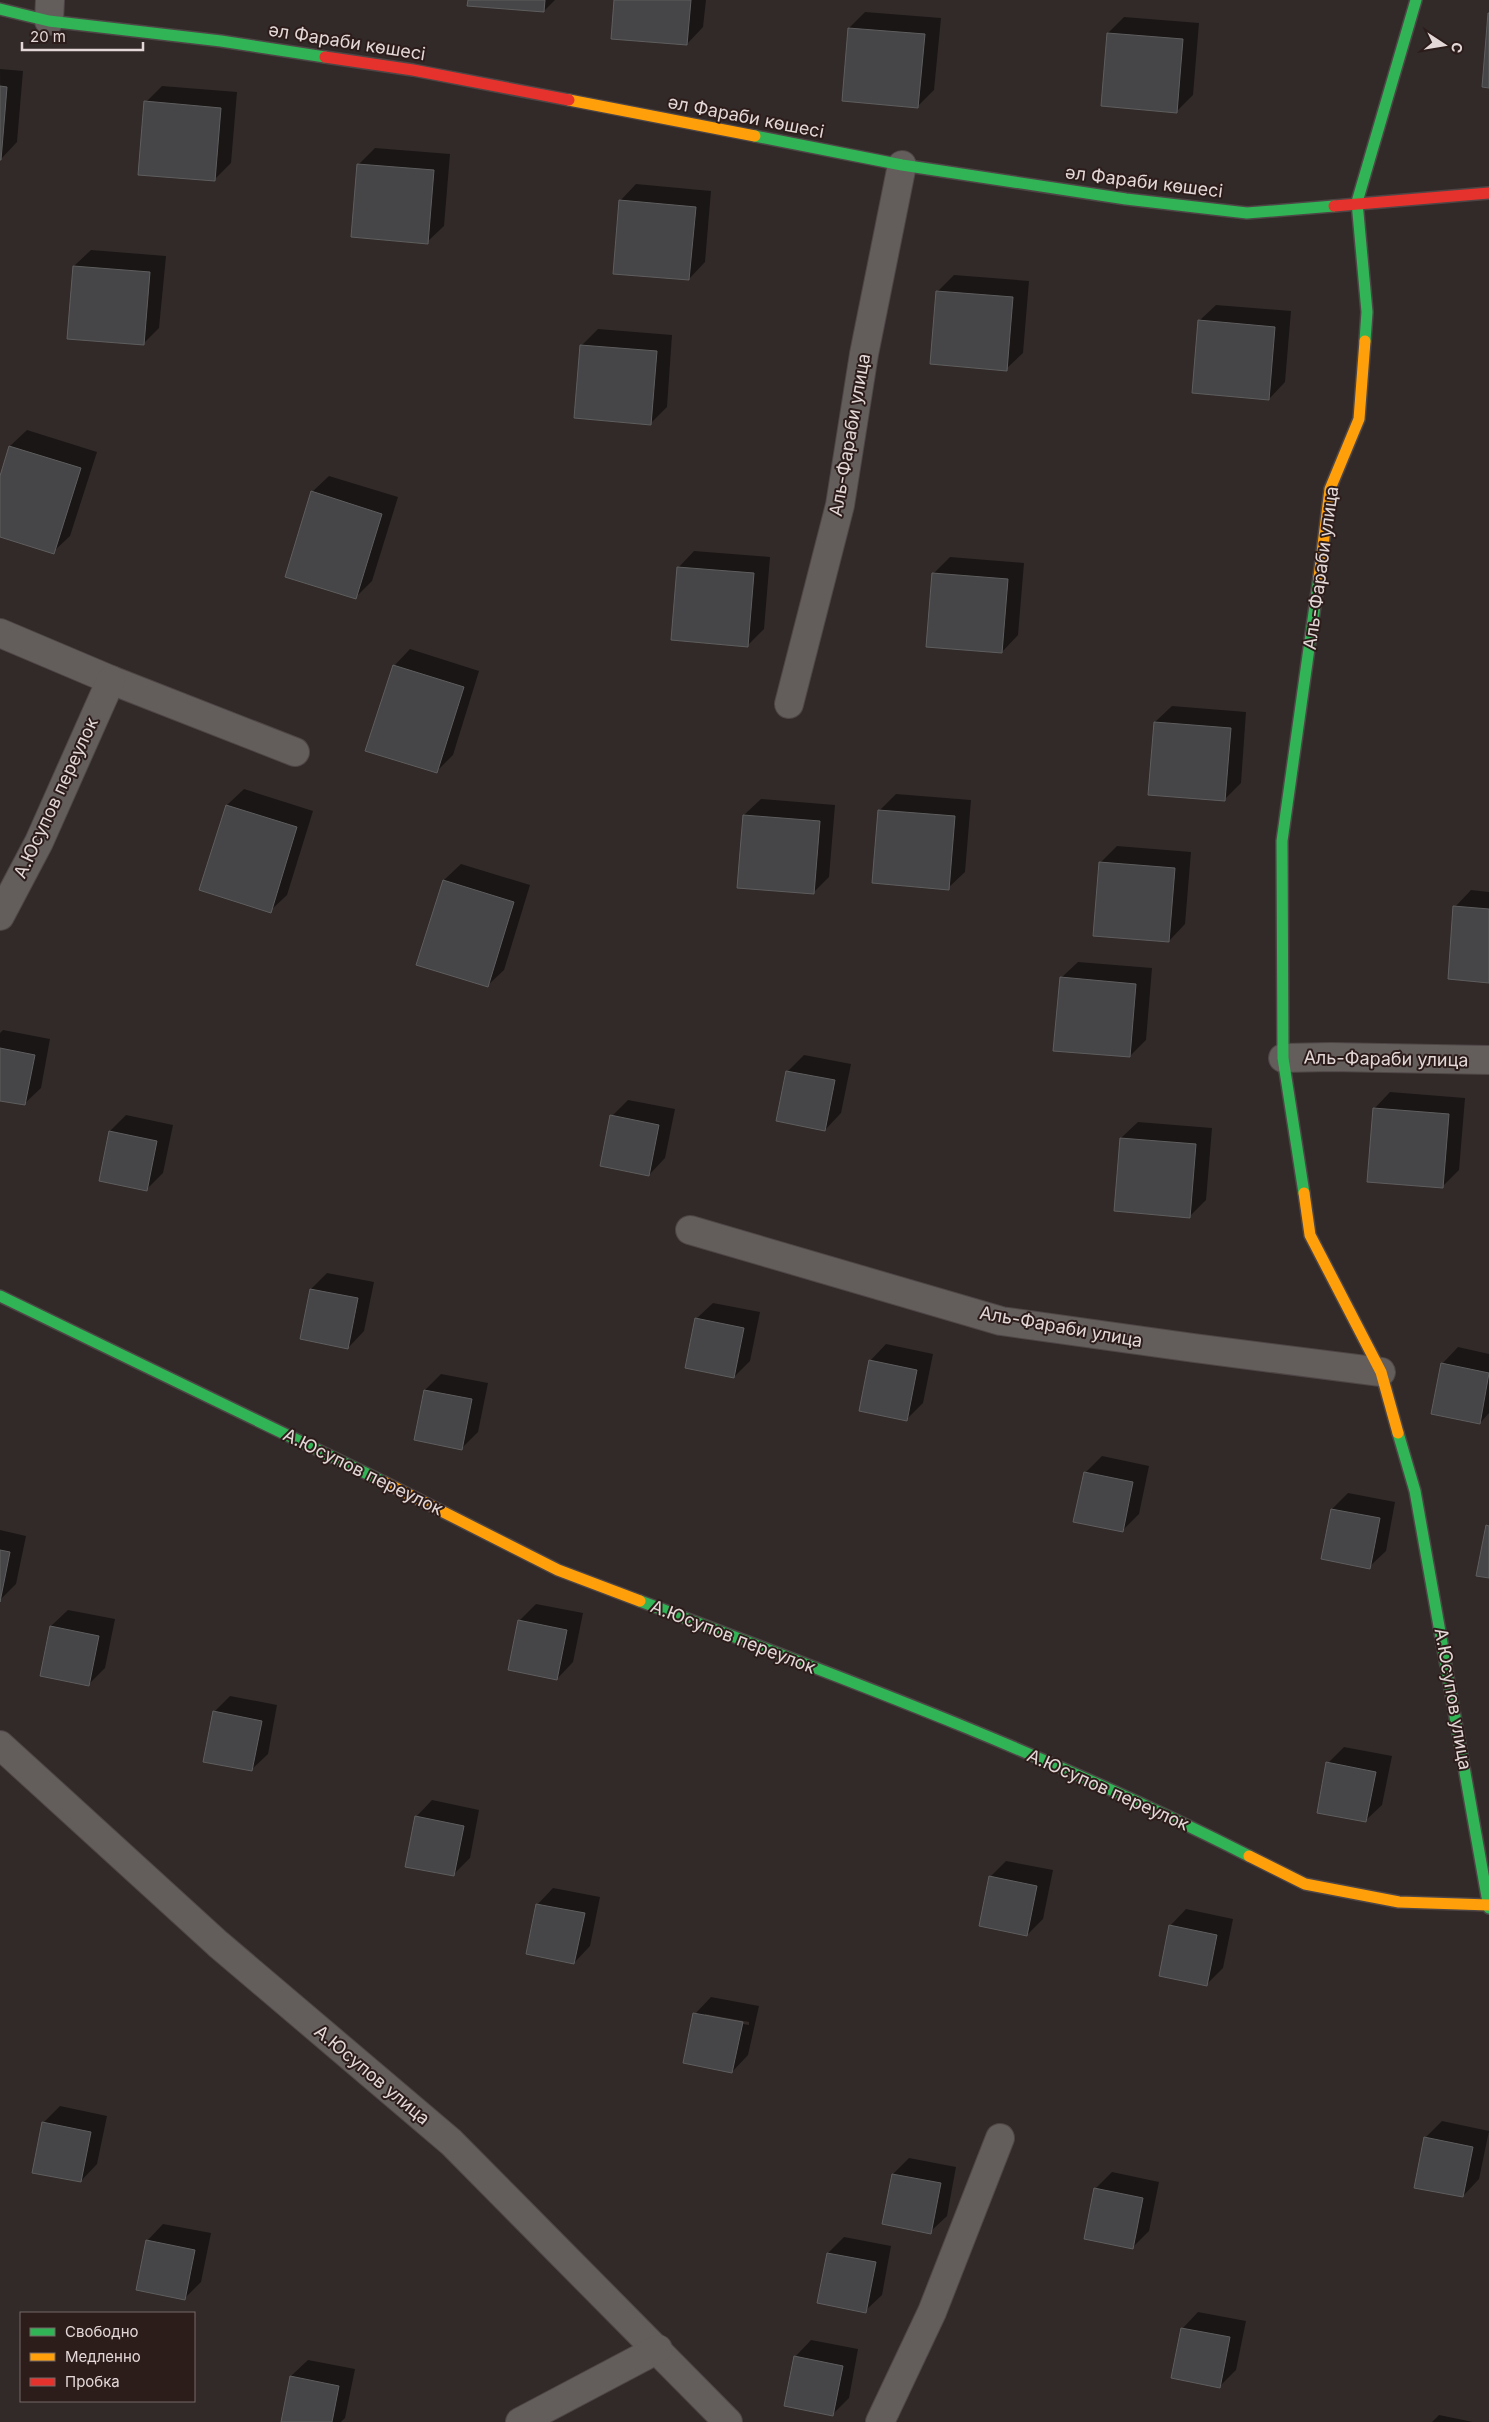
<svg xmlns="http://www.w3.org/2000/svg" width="1489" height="2422" font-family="Inter,sans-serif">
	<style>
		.shadow { fill: #0007; fill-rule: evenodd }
		.building { fill: #464547; stroke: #5f5e5f }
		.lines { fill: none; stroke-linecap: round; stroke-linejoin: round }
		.street-casing { stroke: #4e4646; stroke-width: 30 }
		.fast-casing { stroke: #4e4646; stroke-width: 14 }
		.slow-casing { stroke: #4e4646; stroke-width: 14 }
		.jam-casing { stroke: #4e4646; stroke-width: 14 }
		.street { stroke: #635d5c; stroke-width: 28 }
		.fast { stroke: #30b455; stroke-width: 11 }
		.slow { stroke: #ff9f0a; stroke-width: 11 }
		.jam { stroke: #e5322d; stroke-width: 11 }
		.labels { text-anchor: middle; stroke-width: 4; stroke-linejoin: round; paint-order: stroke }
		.street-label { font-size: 18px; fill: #e3d8d7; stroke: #2c1d1b }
	</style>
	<rect width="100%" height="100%" fill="#322a29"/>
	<!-- shadow -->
	<g class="shadow">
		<polygon points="469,0 555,0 544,11"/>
		<polygon points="615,0 706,0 703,27 687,44"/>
		<polygon points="865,12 941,18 934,90 918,106 849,28"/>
		<polygon points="1124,17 1199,23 1193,95 1177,111 1108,33"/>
		<polygon points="0,69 23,71 17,142 1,159"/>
		<polygon points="162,86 237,92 231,163 214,180 146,102"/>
		<polygon points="375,148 450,154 444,226 427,242 359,164"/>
		<polygon points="636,184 711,191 705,262 689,279 620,201"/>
		<polygon points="91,250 166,256 159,328 143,344 74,266"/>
		<polygon points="954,275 1029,281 1023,353 1006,369 938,291"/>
		<polygon points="1216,305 1291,311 1285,382 1269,399 1199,321"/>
		<polygon points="598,329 672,335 667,407 650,424 581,346"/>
		<polygon points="27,430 97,452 70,536 53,552 0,536 0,480 10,446"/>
		<polygon points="329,476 398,497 372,581 355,598 312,492"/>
		<polygon points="694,551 770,557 764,629 747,646 678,568"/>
		<polygon points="950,557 1024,563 1018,635 1002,652 933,574"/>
		<polygon points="410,649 479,671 453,755 437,771 394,666"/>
		<polygon points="1172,706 1246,712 1241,783 1224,800 1155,722"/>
		<polygon points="244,789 313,811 287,895 270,911 227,805"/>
		<polygon points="896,794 971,800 965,872 948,888 880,810"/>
		<polygon points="761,799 835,805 829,877 813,893 744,815"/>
		<polygon points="1117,846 1191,852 1185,924 1169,941 1100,863"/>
		<polygon points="461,864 530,885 504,970 487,986 418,964 444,880"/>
		<polygon points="1471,890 1489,892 1489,981 1455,907"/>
		<polygon points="1078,962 1152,968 1146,1040 1130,1056 1061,978"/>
		<polygon points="3,1030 50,1039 41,1088 24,1104 0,1099 0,1033"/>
		<polygon points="804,1055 851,1064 841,1113 825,1130 787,1072"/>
		<polygon points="1390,1092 1465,1098 1459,1170 1442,1187 1374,1109"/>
		<polygon points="628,1100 675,1109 665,1158 649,1175 612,1116"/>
		<polygon points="126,1115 173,1125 163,1173 147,1189 110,1131"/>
		<polygon points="1138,1122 1212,1128 1206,1200 1190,1216 1121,1138"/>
		<polygon points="327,1273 374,1282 364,1331 348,1348 311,1289"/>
		<polygon points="713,1303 760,1312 750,1361 734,1377 696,1319"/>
		<polygon points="886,1344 933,1354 923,1403 907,1419 870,1361"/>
		<polygon points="1458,1347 1489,1354 1489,1413 1480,1423 1442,1364"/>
		<polygon points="441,1374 488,1383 478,1432 462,1448 425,1390"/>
		<polygon points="1102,1456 1149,1466 1139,1514 1122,1531 1085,1473"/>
		<polygon points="1348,1493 1395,1502 1386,1551 1369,1567 1332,1509"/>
		<polygon points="0,1530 26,1536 16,1584 0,1600"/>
		<polygon points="536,1604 583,1613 573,1662 557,1679 519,1621"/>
		<polygon points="68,1610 115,1619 105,1668 89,1684 41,1675 51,1626"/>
		<polygon points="230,1696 277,1705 268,1754 251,1770 214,1712"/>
		<polygon points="1344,1747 1392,1756 1382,1805 1365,1821 1328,1763"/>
		<polygon points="432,1800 479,1810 470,1858 453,1875 416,1817"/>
		<polygon points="1006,1861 1053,1870 1043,1919 1027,1935 990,1877"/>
		<polygon points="553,1888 600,1897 590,1946 574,1963 537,1905"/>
		<polygon points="1186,1909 1233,1919 1223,1968 1207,1984 1170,1926"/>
		<path d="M711 1997 759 2006 748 2055 732 2072 695 2014ZM705 2014 749 2022V2025L705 2017Z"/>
		<polygon points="60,2106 107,2116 97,2164 81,2181 43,2123"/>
		<polygon points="1442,2121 1489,2131 1479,2179 1463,2196 1425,2138"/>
		<polygon points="909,2158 956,2167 947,2216 930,2232 893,2174"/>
		<polygon points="1112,2172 1159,2182 1149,2231 1133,2247 1095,2189"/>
		<polygon points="163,2224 211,2233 201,2282 184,2299 147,2241"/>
		<polygon points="844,2237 891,2246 882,2295 865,2311 828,2253"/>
		<polygon points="1198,2312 1246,2321 1236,2370 1219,2387 1182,2329"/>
		<polygon points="811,2340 858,2349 849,2398 832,2415 795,2357"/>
		<polygon points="308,2360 355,2369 345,2418 341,2422 282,2422 291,2376"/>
		<polygon points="1439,2415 1473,2422 1432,2422"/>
	</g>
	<!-- building -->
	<g class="building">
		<polygon points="468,0 545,0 544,12 467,6"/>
		<polygon points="614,0 691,0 687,45 611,39"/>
		<polygon points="1488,13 1489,13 1489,88 1482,87"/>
		<polygon points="848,28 925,34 918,108 842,101"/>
		<polygon points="1107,33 1183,39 1177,113 1101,106"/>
		<polygon points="0,86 7,87 1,160 0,160"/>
		<polygon points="144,101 221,108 215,181 138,175"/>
		<polygon points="357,164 434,170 428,244 351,237"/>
		<polygon points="619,200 696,207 689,280 613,274"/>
		<polygon points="73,266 150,272 144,345 67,339"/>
		<polygon points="936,291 1013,297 1007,371 930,364"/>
		<polygon points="1198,320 1275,327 1269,400 1192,393"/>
		<polygon points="580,345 657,351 651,425 574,418"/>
		<polygon points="9,446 81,468 54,554 0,537 0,476"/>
		<polygon points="311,491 382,514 356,599 285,577"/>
		<polygon points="677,567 754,573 748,647 671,640"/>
		<polygon points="932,573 1008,579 1002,653 926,647"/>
		<polygon points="393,665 464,687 437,773 365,751"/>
		<polygon points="1154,722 1231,728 1225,801 1148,795"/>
		<polygon points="226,805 297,827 271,913 199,890"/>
		<polygon points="878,810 955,816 949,890 872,883"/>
		<polygon points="743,815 820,821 814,894 737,888"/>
		<polygon points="1099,862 1175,868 1169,942 1093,936"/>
		<polygon points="443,880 514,902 488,987 416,965"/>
		<polygon points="1453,906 1489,909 1489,983 1448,979"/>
		<polygon points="1060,977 1136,984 1130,1057 1053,1051"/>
		<polygon points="0,1048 35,1055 25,1105 0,1101"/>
		<polygon points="786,1071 835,1080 825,1131 776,1121"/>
		<polygon points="1373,1108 1449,1114 1443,1188 1367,1182"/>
		<polygon points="610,1115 659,1125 649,1176 600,1166"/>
		<polygon points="109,1131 157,1141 147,1191 99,1181"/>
		<polygon points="1120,1138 1196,1144 1190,1218 1114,1211"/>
		<polygon points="310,1289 358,1298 348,1349 300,1339"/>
		<polygon points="695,1318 744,1328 734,1378 685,1368"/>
		<polygon points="869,1360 917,1370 907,1421 859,1411"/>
		<polygon points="1441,1363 1489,1373 1480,1424 1431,1414"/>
		<polygon points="424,1390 472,1399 462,1450 414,1440"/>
		<polygon points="1084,1472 1133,1482 1123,1532 1073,1522"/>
		<polygon points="1331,1509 1380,1518 1370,1569 1321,1559"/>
		<polygon points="1486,1525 1489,1526 1489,1578 1476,1576"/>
		<polygon points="0,1550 10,1552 0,1602"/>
		<polygon points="518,1620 567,1630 557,1680 508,1670"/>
		<polygon points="50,1626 99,1636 89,1686 40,1676"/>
		<polygon points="213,1711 262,1721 252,1771 203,1762"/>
		<polygon points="1326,1762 1376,1772 1366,1822 1317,1813"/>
		<polygon points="415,1816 464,1826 454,1876 405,1867"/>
		<polygon points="989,1876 1037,1886 1027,1936 979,1926"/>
		<polygon points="536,1904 585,1913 574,1964 526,1954"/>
		<polygon points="1169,1925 1217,1935 1207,1986 1159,1976"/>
		<polygon points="693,2013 743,2022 732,2073 683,2063"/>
		<polygon points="42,2122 91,2132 81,2182 32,2173"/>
		<polygon points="1424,2137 1473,2147 1463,2197 1414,2188"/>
		<polygon points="892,2174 941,2183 931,2234 882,2224"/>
		<polygon points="1094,2188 1143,2198 1133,2249 1084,2239"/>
		<polygon points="146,2240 195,2250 185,2300 136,2290"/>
		<polygon points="827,2253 876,2262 866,2313 817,2303"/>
		<polygon points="1181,2328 1230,2337 1220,2388 1171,2378"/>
		<polygon points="794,2356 843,2366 833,2416 784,2406"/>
		<polygon points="290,2376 339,2386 332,2422 281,2422"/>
	</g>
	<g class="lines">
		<!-- street casing -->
		<g class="street-casing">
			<g id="street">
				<polyline points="49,21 50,0"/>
				<polyline points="0,633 111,680 295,752"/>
				<polyline points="789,704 840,505 864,354 902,165"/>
				<polyline points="0,916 39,842 111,680"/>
				<polyline points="1283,1058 1331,1057 1489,1060"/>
				<polyline points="690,1230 1001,1321 1194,1348 1381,1372"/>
				<polyline points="0,1745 218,1944 451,2142 728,2422"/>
				<polyline points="520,2422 658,2349"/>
				<polyline points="880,2422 932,2312 1000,2138"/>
			</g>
		</g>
		<!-- fast casing -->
		<g class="fast-casing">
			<g id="fast">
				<polyline points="0,9 49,21 221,41 325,57"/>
				<polyline points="755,136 902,165 1126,199 1247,213 1334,206"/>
				<polyline points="1365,341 1367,312 1357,202 1416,0"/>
				<polyline points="1304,1193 1283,1058 1282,841 1319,577"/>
				<polyline points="0,1296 384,1482"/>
				<polyline points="1398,1433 1415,1491 1489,1908"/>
				<path d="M640 1601C846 1679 1053 1756 1249 1856"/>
			</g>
		</g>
		<!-- slow casing -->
		<g class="slow-casing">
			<g id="slow">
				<polyline points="569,100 755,136"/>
				<polyline points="1319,577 1330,489 1359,419 1365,341"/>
				<polyline points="1304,1193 1310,1235 1381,1372 1398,1433"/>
				<polyline points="384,1482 558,1570 640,1601"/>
				<polyline points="1249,1856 1305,1884 1399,1902 1489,1905"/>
			</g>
		</g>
		<!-- jam casing -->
		<g class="jam-casing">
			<g id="jam">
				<polyline points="325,57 413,70 569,100"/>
				<polyline points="1334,206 1489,193"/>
			</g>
		</g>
		<!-- street -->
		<use href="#street" class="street"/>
		<!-- fast -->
		<use href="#fast" class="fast"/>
		<!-- slow -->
		<use href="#slow" class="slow"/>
		<!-- jam -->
		<use href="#jam" class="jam"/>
	</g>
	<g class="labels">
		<!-- street labels -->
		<g class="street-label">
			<text transform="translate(347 42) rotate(9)" y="6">әл Фараби көшесі</text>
			<text transform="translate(746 117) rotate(11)" y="6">әл Фараби көшесі</text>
			<text transform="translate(1144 182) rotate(7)" y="6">әл Фараби көшесі</text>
			<text transform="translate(850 435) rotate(-80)" y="6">Аль-Фараби улица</text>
			<text transform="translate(1321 568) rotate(-82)" y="6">Аль-Фараби улица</text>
			<text transform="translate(56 798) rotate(-65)" y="6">А.Юсупов переулок</text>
			<text transform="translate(1386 1059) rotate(1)" y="6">Аль-Фараби улица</text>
			<text transform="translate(1061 1327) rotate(10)" y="6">Аль-Фараби улица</text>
			<text transform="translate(363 1472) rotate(26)" y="6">А.Юсупов переулок</text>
			<text transform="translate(733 1637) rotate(21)" y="6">А.Юсупов переулок</text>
			<text transform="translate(1453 1699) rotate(80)" y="6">А.Юсупов улица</text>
			<text transform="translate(1108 1790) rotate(24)" y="6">А.Юсупов переулок</text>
			<text transform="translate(372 2075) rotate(40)" y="6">А.Юсупов улица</text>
		</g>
	</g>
	<!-- legend -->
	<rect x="20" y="2312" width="175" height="90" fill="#2c1d1b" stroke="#756866"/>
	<rect x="30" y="2328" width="25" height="8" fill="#30b455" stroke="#756866"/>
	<text x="65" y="2337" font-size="15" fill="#e3d8d7">Свободно</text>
	<rect x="30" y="2353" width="25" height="8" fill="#ff9f0a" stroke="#756866"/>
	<text x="65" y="2362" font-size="15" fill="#e3d8d7">Медленно</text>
	<rect x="30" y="2378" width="25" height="8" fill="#e5322d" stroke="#756866"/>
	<text x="65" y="2387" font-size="15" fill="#e3d8d7">Пробка</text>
	<!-- north arrow -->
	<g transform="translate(1444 45) rotate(102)" stroke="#2c1d1b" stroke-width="4" paint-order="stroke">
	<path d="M0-4L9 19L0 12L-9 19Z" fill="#e3d8d7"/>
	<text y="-8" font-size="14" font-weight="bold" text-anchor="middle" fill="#e3d8d7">С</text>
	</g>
	<!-- scale -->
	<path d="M22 42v8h121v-8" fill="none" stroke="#e3d8d7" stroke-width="2.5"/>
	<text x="30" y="42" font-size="15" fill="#e3d8d7" stroke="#2c1d1b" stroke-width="4" paint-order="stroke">20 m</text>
</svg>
